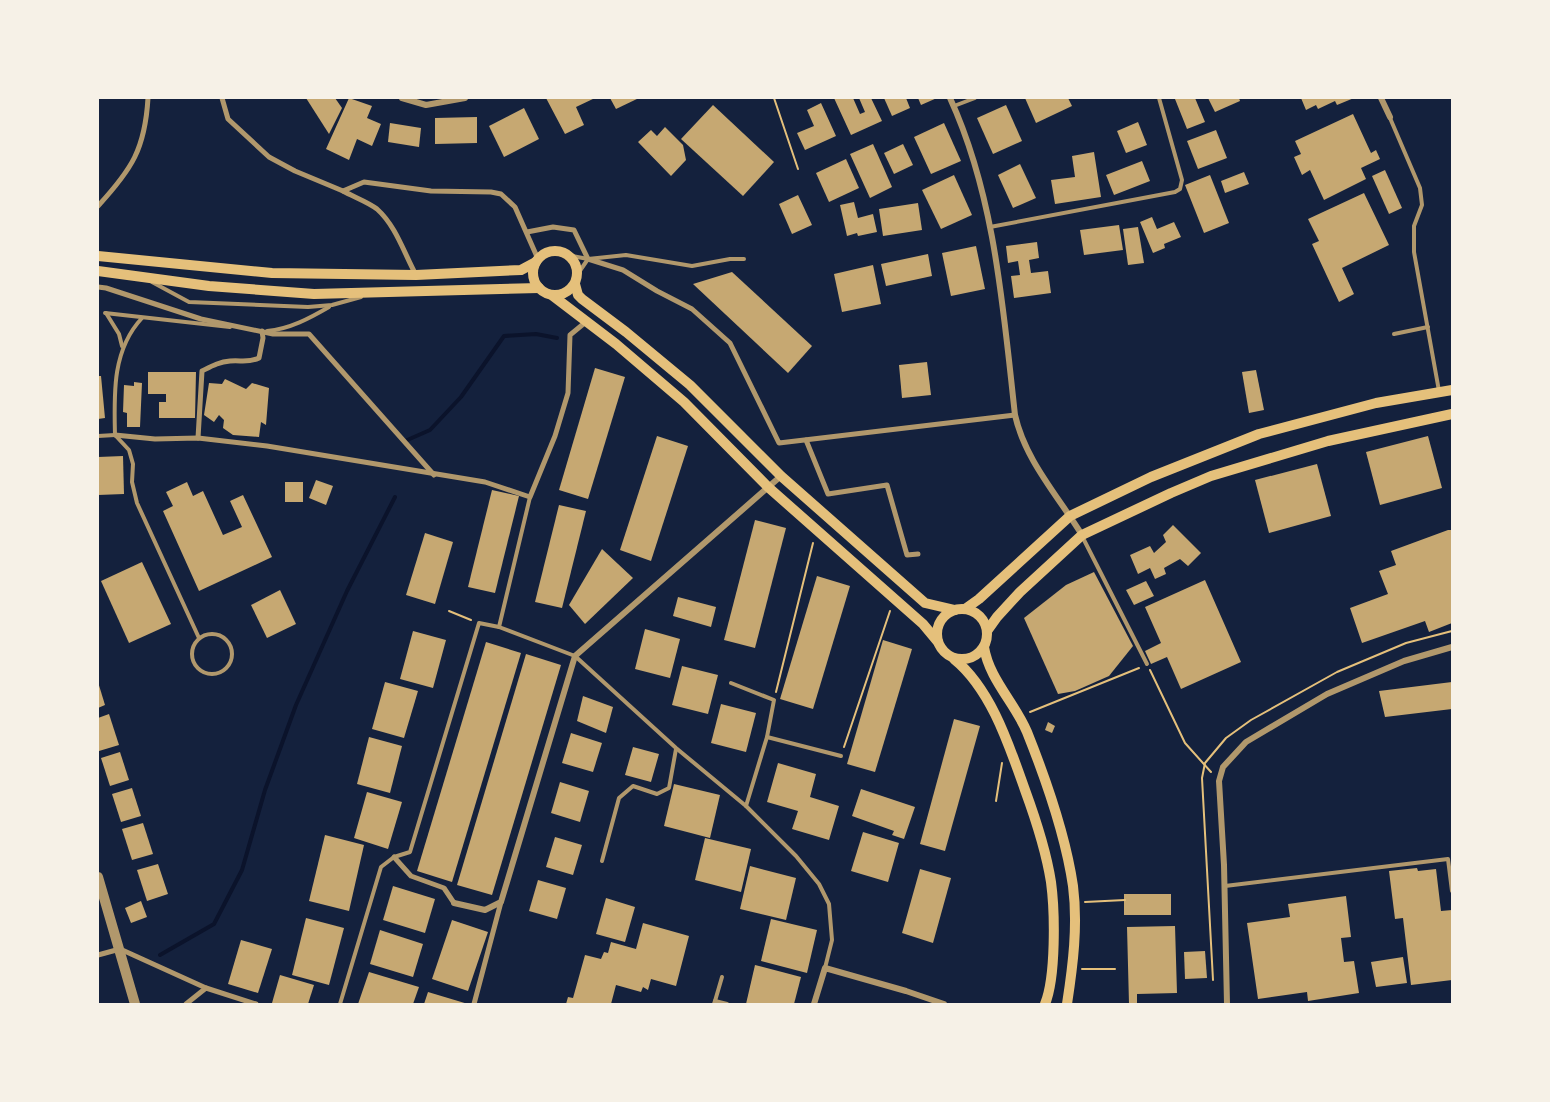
<svg xmlns="http://www.w3.org/2000/svg" width="1550" height="1102" font-family="Ubuntu,sans-serif">
	<style>
		.lines { fill: none; stroke-linecap: round; stroke-linejoin: round }
		.stream { stroke: #0b132b; stroke-width: 4 }
		.building { fill: #c6a872 }
		.path { stroke: #e5c07b; stroke-width: 2 }
		.service { stroke: #b1986c; stroke-width: 4 }
		.pedestrian { stroke: #b1986c; stroke-width: 5 }
		.minor { stroke: #b1986c; stroke-width: 6 }
		.tertiary { stroke: #b1986c; stroke-width: 10 }
		.secondary { stroke: #e5c07b; stroke-width: 10 }
	</style>
	<rect width="100%" height="100%" fill="#14213d"/>
	<g class="lines">
		<!-- stream -->
		<g class="stream">
			<polyline points="405,441 430,430 461,397 504,336 536,334 557,338"/>
			<polyline points="160,955 214,924 242,870 265,790 296,705 347,591 395,497"/>
		</g>
	</g>
	<!-- building -->
	<g class="building">
		<polygon points="306,98 335,98 342,108 329,134"/>
		<polygon points="349,98 372,106 367,118 381,124 372,146 357,139 349,160 326,149"/>
		<polygon points="546,98 595,98 576,107 584,125 565,134"/>
		<polygon points="610,98 639,98 616,109"/>
		<polygon points="834,98 853,98 860,114 865,112 859,98 871,98 882,121 851,135"/>
		<polygon points="884,98 906,98 910,108 892,116"/>
		<polygon points="918,98 937,98 921,105"/>
		<polygon points="1025,98 1068,98 1072,106 1036,123"/>
		<polygon points="1180,98 1195,98 1205,122 1187,129 1175,99"/>
		<polygon points="1208,98 1239,98 1240,101 1215,112"/>
		<polygon points="1301,98 1354,98 1337,105 1335,101 1318,109 1316,105 1306,110"/>
		<polygon points="821,103 836,136 805,150 797,133 814,126 807,110"/>
		<polygon points="713,105 774,162 743,196 681,139"/>
		<polygon points="1006,105 1022,141 993,154 977,118"/>
		<polygon points="524,108 539,139 504,157 489,126"/>
		<polygon points="1353,114 1371,153 1376,150 1380,159 1361,168 1366,179 1324,200 1310,170 1302,175 1294,157 1301,154 1295,141"/>
		<polygon points="477,117 477,143 435,144 435,118"/>
		<polygon points="1138,122 1147,145 1126,153 1117,131"/>
		<polygon points="390,123 421,128 419,147 388,142"/>
		<polygon points="944,123 961,161 931,174 914,137"/>
		<polygon points="665,127 683,145 686,160 671,176 638,142 651,130 657,136"/>
		<polygon points="1216,130 1227,158 1198,169 1187,141"/>
		<polygon points="873,144 892,187 870,198 850,154"/>
		<polygon points="903,144 913,165 894,174 884,153"/>
		<polygon points="1094,152 1101,197 1055,204 1051,180 1075,177 1072,156"/>
		<polygon points="846,159 859,188 829,202 816,173"/>
		<polygon points="1142,161 1150,181 1114,195 1106,175"/>
		<polygon points="1020,164 1036,198 1013,208 998,175"/>
		<polygon points="1385,170 1402,208 1389,214 1372,176"/>
		<polygon points="1244,172 1249,184 1225,193 1221,181"/>
		<polygon points="954,175 972,215 941,229 922,190"/>
		<polygon points="1210,175 1229,223 1204,233 1185,185"/>
		<polygon points="1364,193 1389,245 1342,268 1354,294 1339,302 1312,244 1319,241 1308,219"/>
		<polygon points="798,195 812,225 792,234 779,204"/>
		<polygon points="854,202 858,218 873,214 877,232 858,236 857,233 847,236 840,205"/>
		<polygon points="918,203 922,230 883,236 879,209"/>
		<polygon points="1152,217 1157,229 1174,222 1181,237 1164,244 1165,248 1153,253 1140,222"/>
		<polygon points="1119,225 1123,250 1084,255 1080,230"/>
		<polygon points="1138,227 1144,263 1128,265 1123,229"/>
		<polygon points="1037,242 1039,258 1029,260 1031,273 1048,271 1051,293 1014,298 1011,276 1020,275 1018,261 1008,263 1006,246"/>
		<polygon points="976,246 985,289 951,296 942,253"/>
		<polygon points="928,254 932,276 886,286 881,264"/>
		<polygon points="873,265 881,304 842,312 834,274"/>
		<polygon points="732,272 812,346 788,373 693,284"/>
		<polygon points="927,362 931,395 902,398 899,365"/>
		<polygon points="595,368 625,377 588,499 559,490"/>
		<polygon points="1256,370 1264,410 1249,413 1242,372"/>
		<polygon points="148,372 196,372 195,418 159,418 159,402 166,402 166,394 148,394"/>
		<polygon points="98,376 101,376 105,418 98,419"/>
		<polygon points="225,379 246,389 252,383 269,388 266,425 261,422 259,437 233,435 223,428 224,420 219,415 214,422 204,415 209,383 222,384"/>
		<polygon points="134,382 142,383 140,427 127,427 127,413 123,412 124,385 134,386"/>
		<polygon points="657,436 688,446 651,561 620,550"/>
		<polygon points="1428,436 1442,488 1380,505 1366,452"/>
		<polygon points="123,456 124,494 98,495 98,457"/>
		<polygon points="1317,464 1331,516 1269,533 1255,480"/>
		<polygon points="316,480 333,486 326,505 309,498"/>
		<polygon points="187,482 193,496 203,491 223,535 242,527 230,501 243,495 272,557 199,591 163,511 173,506 166,492"/>
		<rect x="285" y="482" width="18" height="20"/>
		<polygon points="492,490 519,496 495,593 468,587"/>
		<polygon points="559,505 586,511 562,608 535,602"/>
		<polygon points="755,520 786,528 755,648 724,640"/>
		<polygon points="1173,525 1201,553 1188,566 1180,559 1164,568 1166,574 1155,579 1150,568 1138,574 1130,555 1150,546 1154,553 1166,542 1163,535"/>
		<polygon points="1448,530 1452,530 1452,623 1429,632 1425,621 1362,643 1350,608 1388,594 1379,571 1396,565 1391,551"/>
		<polygon points="425,533 453,542 435,604 406,595"/>
		<polygon points="602,549 633,578 585,624 569,605"/>
		<polygon points="142,562 171,624 129,643 101,581"/>
		<polygon points="1094,572 1133,646 1109,676 1075,691 1058,694 1024,618 1066,585"/>
		<polygon points="817,576 850,586 813,709 780,699"/>
		<polygon points="1205,580 1241,662 1181,689 1167,657 1151,664 1145,651 1161,643 1145,607"/>
		<polygon points="1146,581 1154,596 1134,605 1126,590"/>
		<polygon points="280,590 296,624 267,638 251,605"/>
		<polygon points="678,597 716,607 711,627 673,616"/>
		<polygon points="645,629 680,639 670,678 635,669"/>
		<polygon points="413,631 446,640 433,688 400,679"/>
		<polygon points="883,640 912,649 875,772 847,764"/>
		<polygon points="486,642 521,653 452,882 417,871"/>
		<polygon points="526,654 561,665 492,895 457,885"/>
		<polygon points="682,666 718,675 708,714 672,705"/>
		<polygon points="98,682 105,705 98,708"/>
		<polygon points="385,682 418,691 404,738 372,729"/>
		<polygon points="1452,682 1452,709 1385,717 1379,691"/>
		<polygon points="583,696 613,707 606,733 577,721"/>
		<polygon points="721,704 756,713 746,752 711,743"/>
		<polygon points="109,714 119,745 99,751 98,718"/>
		<polygon points="954,719 980,726 945,851 920,844"/>
		<polygon points="1048,722 1055,726 1052,733 1045,730"/>
		<polygon points="571,733 602,743 593,772 562,763"/>
		<polygon points="369,737 402,746 390,793 357,784"/>
		<polygon points="633,747 659,754 651,782 625,775"/>
		<polygon points="120,752 129,780 110,786 101,758"/>
		<polygon points="778,763 816,774 810,797 839,806 829,840 792,829 798,811 767,802"/>
		<polygon points="560,782 589,791 580,822 551,813"/>
		<polygon points="674,784 720,795 710,838 664,826"/>
		<polygon points="132,788 141,816 121,822 112,794"/>
		<polygon points="861,789 915,807 904,839 892,835 894,831 852,816"/>
		<polygon points="367,792 402,802 388,849 354,838"/>
		<polygon points="143,823 153,854 132,860 122,829"/>
		<polygon points="863,832 899,843 888,882 851,871"/>
		<polygon points="325,835 364,845 349,911 309,901"/>
		<polygon points="555,837 582,845 573,875 546,867"/>
		<polygon points="705,838 751,849 741,892 695,880"/>
		<polygon points="158,864 168,894 147,901 137,870"/>
		<polygon points="750,866 796,878 786,920 740,909"/>
		<polygon points="1417,868 1418,871 1436,869 1441,911 1452,910 1452,980 1411,985 1403,918 1395,919 1389,871"/>
		<polygon points="920,869 951,878 933,943 902,933"/>
		<polygon points="538,880 566,888 557,919 529,911"/>
		<polygon points="393,886 435,899 425,933 383,920"/>
		<rect x="1124" y="894" width="47" height="21"/>
		<polygon points="1346,896 1351,937 1341,938 1344,962 1354,961 1359,993 1308,1001 1307,992 1258,999 1247,923 1290,917 1288,904"/>
		<polygon points="606,898 635,907 625,942 596,934"/>
		<polygon points="141,901 147,917 131,923 125,908"/>
		<polygon points="306,918 344,928 329,985 292,975"/>
		<polygon points="771,919 817,930 807,973 761,961"/>
		<polygon points="452,920 488,932 468,991 432,979"/>
		<polygon points="643,923 689,936 676,986 651,979 648,990 643,987 641,992 616,985 611,1004 566,1004 568,997 573,998 585,955 601,959 604,952 608,953 611,942 636,949"/>
		<polygon points="1175,926 1177,993 1137,994 1137,1004 1129,1004 1127,927"/>
		<polygon points="380,930 423,944 413,977 370,964"/>
		<polygon points="241,940 272,949 258,993 228,984"/>
		<polygon points="1205,951 1207,978 1185,979 1184,952"/>
		<polygon points="1403,957 1407,983 1376,987 1371,962"/>
		<polygon points="755,965 801,977 794,1004 746,1004"/>
		<polygon points="369,972 419,987 413,1004 358,1004"/>
		<polygon points="280,975 314,985 308,1004 272,1003"/>
		<polygon points="428,992 468,1004 424,1004"/>
	</g>
	<g class="lines">
		<!-- path -->
		<g class="path">
			<polyline points="774,98 798,169"/>
			<polyline points="449,611 471,620"/>
			<polyline points="1150,670 1185,743 1211,772"/>
			<polyline points="776,692 813,543"/>
			<polyline points="1030,712 1139,668"/>
			<polyline points="844,747 890,611"/>
			<polyline points="996,801 1002,763"/>
			<polyline points="1085,902 1125,900"/>
			<polyline points="1082,969 1115,969"/>
			<polyline points="1213,980 1202,778 1205,763 1226,738 1251,720 1337,672 1406,643 1452,631"/>
		</g>
		<!-- service -->
		<g class="service">
			<polyline points="954,106 975,98"/>
			<polyline points="1390,118 1420,188 1422,205 1414,226 1414,252 1439,391"/>
			<polyline points="990,227 1175,192 1180,189 1182,180 1159,98"/>
			<polyline points="567,255 588,259 626,255 692,266 730,259 744,259"/>
			<polyline points="577,275 588,259"/>
			<polyline points="152,282 189,302 308,307 332,305 361,297"/>
			<polyline points="105,313 230,327"/>
			<polyline points="106,313 119,334 122,346"/>
			<path d="M267 331C290 329 310 318 329 307"/>
			<polyline points="1394,334 1428,327"/>
			<polyline points="115,435 129,450 133,464 132,482 137,503 199,638"/>
			<path d="M115 435C114 394 112 350 142 318"/>
			<polyline points="98,436 115,435"/>
			<polyline points="1082,536 1147,664"/>
			<polyline points="499,627 530,497"/>
			<circle cx="212" cy="654" r="20"/>
			<polyline points="731,683 774,700 767,737 746,806"/>
			<polyline points="767,737 841,756"/>
			<polyline points="602,861 619,798 633,786 657,794 669,788 676,749"/>
			<polyline points="1225,886 1448,859 1452,891"/>
			<polyline points="715,1001 722,977"/>
			<polyline points="340,1004 381,867 394,857 410,852 479,623 499,627 575,656 676,748 746,806 796,856 819,884 829,904 832,940 825,968"/>
			<polyline points="714,1004 715,1001 727,1004"/>
		</g>
		<!-- pedestrian -->
		<g class="pedestrian">
			<polyline points="222,98 228,119 269,157 295,171 343,191 364,182 431,191 491,192 501,194 515,207 538,259"/>
			<path d="M343 191C354 197 368 202 377 209 396 226 404 253 416 275"/>
			<path d="M98 206C132 169 145 149 148 98"/>
			<polyline points="527,232 553,227 574,230 588,259 623,270 657,291 692,309 730,343 779,443 1015,415"/>
			<polyline points="98,287 106,288 201,319 273,334 309,334 434,475"/>
			<polyline points="115,435 155,439 198,438 267,446 485,482 530,497 555,436 568,393 570,335 587,321"/>
			<path d="M198 438 202 371C212 366 219 362 230 361 241 360 249 363 259 358L263 338 262 331"/>
			<polyline points="806,440 828,494 887,485 907,555 918,554"/>
			<polyline points="394,857 411,876 444,888 454,903"/>
			<polyline points="98,955 120,949 206,988"/>
			<polyline points="186,1004 206,988 256,1004"/>
			<polyline points="474,1004 501,902"/>
		</g>
		<!-- minor -->
		<g class="minor">
			<polyline points="402,98 426,105 465,98"/>
			<path d="M950 98C995 196 1003 308 1015 415 1025 460 1058 496 1082 535"/>
			<polyline points="1381,98 1390,117"/>
			<polyline points="454,903 485,910 501,902 575,656 781,476"/>
			<polyline points="814,1004 825,968 906,991 944,1004"/>
			<polyline points="1227,1004 1224,865 1219,781 1223,767 1246,742 1327,694 1404,661 1452,647"/>
		</g>
		<!-- tertiary -->
		<polyline class="tertiary" points="98,877 135,1004"/>
		<!-- secondary -->
		<g class="secondary">
			<circle cx="555" cy="273" r="22"/>
			<polyline points="98,256 272,273 416,275 521,270 536,262"/>
			<polyline points="98,271 209,286 314,294 539,288"/>
			<polyline points="575,284 578,295 582,299 626,332 690,385 781,476 925,603 955,610"/>
			<polyline points="553,296 616,344 684,402 768,487 923,624 938,642"/>
			<circle cx="962" cy="634" r="25"/>
			<polyline points="965,609 979,599 1070,516 1151,477 1259,434 1376,403 1452,390"/>
			<polyline points="987,631 997,617 1020,592 1082,535 1171,493 1211,476 1328,441 1452,414"/>
			<path d="M984 647C989 679 1015 703 1027 732 1045 777 1066 838 1073 886 1078 925 1073 965 1067 1004"/>
			<path d="M954 659C991 689 1009 745 1025 790 1036 820 1046 850 1051 882 1055 912 1056 977 1045 1004"/>
		</g>
	</g>
	<!-- border -->
	<rect width="1550" height="1102" fill="none" stroke="#f6f1e7" stroke-width="198"/>
</svg>
